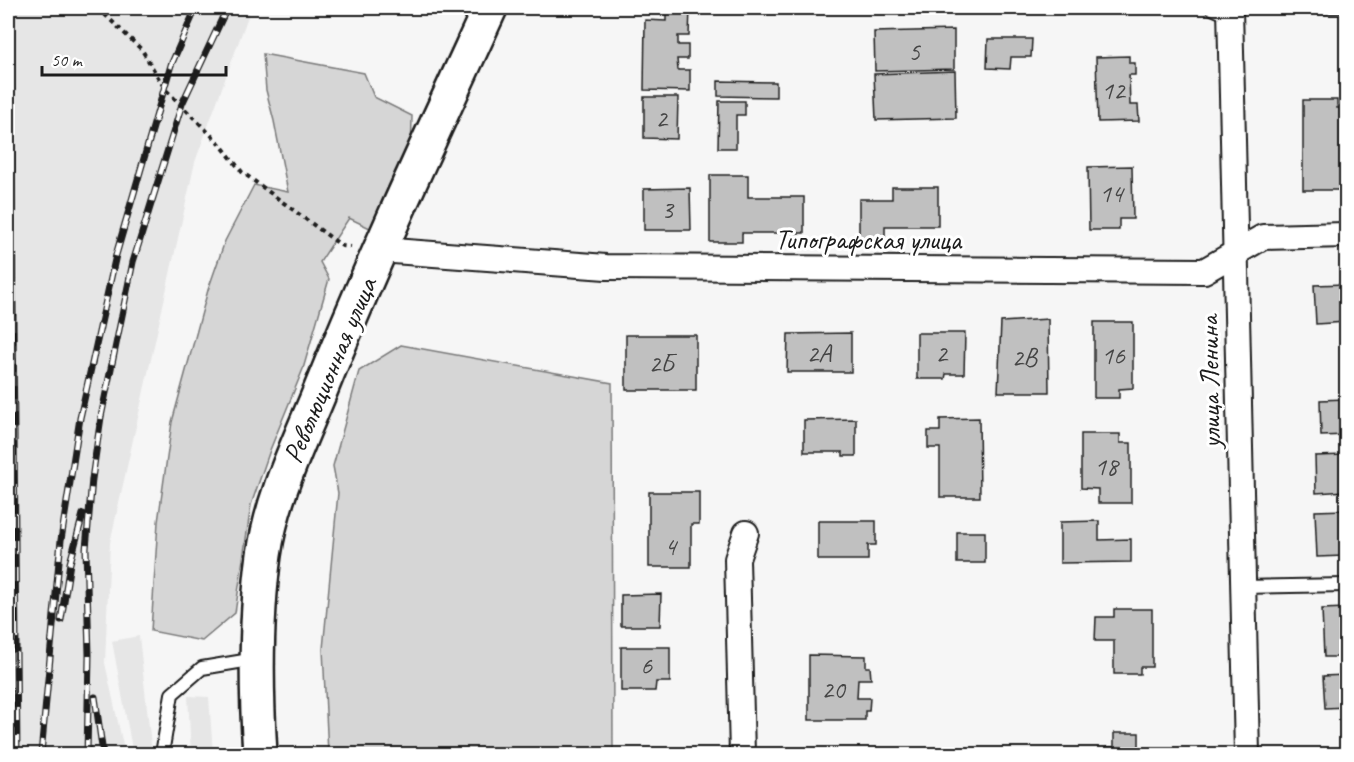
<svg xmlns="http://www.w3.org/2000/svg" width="1354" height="762" font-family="Caveat,sans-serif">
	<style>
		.built { fill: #e6e6e6 }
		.green { fill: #d6d6d6; stroke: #797979; stroke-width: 1.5 }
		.building { fill: #c0c0c0; stroke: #1c1c1c; stroke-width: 1.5 }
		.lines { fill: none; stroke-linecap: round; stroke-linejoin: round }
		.lane-casing { stroke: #1c1c1c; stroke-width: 16 }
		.street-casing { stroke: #1c1c1c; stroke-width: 28 }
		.secondary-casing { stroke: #1c1c1c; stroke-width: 38 }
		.path { stroke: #1c1c1c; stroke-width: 4; stroke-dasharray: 4.5 4.5; stroke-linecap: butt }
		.lane { stroke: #fff; stroke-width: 12 }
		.street { stroke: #fff; stroke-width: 24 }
		.secondary { stroke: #fff; stroke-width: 33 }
		.rail-casing { stroke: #1c1c1c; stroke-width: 7 }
		.rail { stroke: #fff; stroke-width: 4.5; stroke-dasharray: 14; stroke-linecap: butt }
		.labels { text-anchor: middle; stroke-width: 6; stroke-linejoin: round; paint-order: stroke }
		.number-label { font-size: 26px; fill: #454545 }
		.street-label { font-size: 28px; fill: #1c1c1c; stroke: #fff }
	</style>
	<rect width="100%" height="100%" fill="#f6f6f6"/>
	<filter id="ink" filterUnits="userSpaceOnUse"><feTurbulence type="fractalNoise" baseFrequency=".0167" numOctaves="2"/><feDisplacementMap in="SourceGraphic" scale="12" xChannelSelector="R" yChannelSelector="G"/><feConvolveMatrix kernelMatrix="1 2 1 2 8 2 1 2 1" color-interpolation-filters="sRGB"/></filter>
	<g filter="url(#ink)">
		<!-- built -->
		<g class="built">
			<polygon points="8,8 251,8 195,162 110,543 105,663 125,754 8,754"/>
			<polygon points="139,636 152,754 133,754 112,641"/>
			<polygon points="188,696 209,697 213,754 191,754"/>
		</g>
		<!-- green -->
		<g class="green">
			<polygon points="263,54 364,73 374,97 412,116 411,160 374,230 349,218 320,262 329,279 303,369 270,450 251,505 235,613 202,641 151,631 158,522 172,422 208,290 225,241 254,185 288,192 274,121 266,90"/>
			<polygon points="401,345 612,383 613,754 328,754 323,649 338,493 333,466 359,371"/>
		</g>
		<!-- building -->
		<g class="building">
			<polygon points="666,8 690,8 689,36 678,36 678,45 688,45 688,59 677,59 678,70 690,70 690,91 644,90 645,20 666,21"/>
			<polygon points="812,8 855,8 855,12 812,10"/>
			<polygon points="1318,8 1346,8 1346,13 1318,14"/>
			<polygon points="954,30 954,69 875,71 874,32"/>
			<polygon points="988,39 1032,39 1031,57 1011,57 1010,69 987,68"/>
			<polygon points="1129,56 1129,63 1135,63 1135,75 1129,75 1130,105 1138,105 1139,121 1098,122 1096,57"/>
			<polygon points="955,71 956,118 876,120 874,74"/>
			<polygon points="718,81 776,82 776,97 718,96"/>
			<polygon points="644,97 678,97 677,139 644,138"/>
			<polygon points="1303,100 1337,100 1337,108 1346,108 1346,190 1303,190"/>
			<polygon points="719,101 745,101 745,115 736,115 736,148 718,148"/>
			<polygon points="1132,166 1133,219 1119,219 1119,230 1089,230 1088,167"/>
			<polygon points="710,175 748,175 748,197 804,197 804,233 742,233 742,242 710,242"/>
			<polygon points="892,187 938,187 938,226 885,226 885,245 859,245 859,199 892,199"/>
			<polygon points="690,188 691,230 644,230 644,189"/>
			<polygon points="1346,284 1346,322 1316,324 1314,285"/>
			<polygon points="1048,319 1049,392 998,392 1001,322"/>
			<polygon points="1094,322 1133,322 1133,388 1119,389 1119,398 1094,398"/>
			<polygon points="851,333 851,372 787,372 788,334"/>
			<polygon points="917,333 965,333 964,374 946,374 945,379 917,379"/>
			<rect x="626" y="335" width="70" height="55"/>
			<polygon points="1346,399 1346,435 1321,436 1320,400"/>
			<polygon points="979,418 980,497 940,497 940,448 928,448 928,431 940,431 940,419"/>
			<polygon points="856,419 856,456 843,456 843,452 804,452 804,420"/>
			<polygon points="1081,434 1120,434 1120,443 1131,443 1131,503 1098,503 1098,489 1081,488"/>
			<polygon points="1346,455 1346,491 1316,493 1315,456"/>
			<polygon points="649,492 699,492 699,524 691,524 691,567 649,567"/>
			<polygon points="1346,510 1346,564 1345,564 1344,556 1317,557 1315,511"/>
			<polygon points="818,521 876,521 876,545 868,545 868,560 818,560"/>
			<polygon points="1099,521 1099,540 1131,539 1131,562 1060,563 1060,522"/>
			<rect x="957" y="532" width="28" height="31"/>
			<polygon points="661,594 660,626 621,626 621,595"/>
			<polygon points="1346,608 1346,662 1339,662 1338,657 1324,657 1322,609"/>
			<polygon points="1114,609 1152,609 1152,667 1140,667 1140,674 1114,674 1114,641 1095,641 1096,617 1114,617"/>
			<polygon points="621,647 670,647 670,682 656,682 655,691 621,691"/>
			<polygon points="809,655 866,656 866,667 870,667 871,679 858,679 857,698 870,698 869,711 865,711 865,720 809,720"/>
			<polygon points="1346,675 1346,707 1325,708 1323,676"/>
			<polygon points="1114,733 1139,733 1139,754 1107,754 1107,747 1114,747"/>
		</g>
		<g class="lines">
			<!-- lane casing -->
			<g class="lane-casing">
				<g id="lane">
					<polyline points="1212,8 1230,16"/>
					<polyline points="1243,587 1346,585"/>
					<polyline points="162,754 172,694 202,668 256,659"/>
				</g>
			</g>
			<!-- street casing -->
			<g class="street-casing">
				<g id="street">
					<polyline points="1230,8 1247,754"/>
					<polyline points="380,250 606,267 1204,271 1263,237 1346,235"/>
					<polyline points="742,754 737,559 746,533"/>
				</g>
			</g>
			<!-- secondary casing -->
			<g class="secondary-casing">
				<path id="secondary" d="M260 754C256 689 255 621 264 555 272 497 299 443 321 389 373 260 432 134 490 8"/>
			</g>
			<!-- path -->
			<polyline class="path" points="98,8 142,50 165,89 220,144 242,172 342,246 351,247"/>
			<!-- lane -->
			<use href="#lane" class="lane"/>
			<!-- street -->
			<use href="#street" class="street"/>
			<!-- secondary -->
			<use href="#secondary" class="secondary"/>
			<!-- rail casing -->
			<g class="rail-casing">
				<g id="rail">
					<polyline points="10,8 17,754"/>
					<polyline points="61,620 70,563 83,514"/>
					<polyline points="95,697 103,754"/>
					<polyline points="41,754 61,540 80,418 116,255 171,65 196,8"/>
					<polyline points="87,754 89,655 86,549 92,479 101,417 133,262 182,104 227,8"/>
				</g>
			</g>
			<!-- rail -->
			<use href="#rail" class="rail"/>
		</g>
	</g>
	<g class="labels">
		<!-- number labels -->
		<g class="number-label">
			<text x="914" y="60">5</text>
			<text x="1113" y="99">12</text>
			<text x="661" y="127">2</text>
			<text x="1111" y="202">14</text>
			<text x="667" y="218">3</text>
			<text x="819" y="362">2А</text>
			<text x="941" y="362">2</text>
			<text x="1113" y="364">16</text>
			<text x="1024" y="366">2В</text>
			<text x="661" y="372">2Б</text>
			<text x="1106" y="475">18</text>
			<text x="670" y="555">4</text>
			<text x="646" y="674">6</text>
			<text x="833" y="698">20</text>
		</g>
		<!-- street labels -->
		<g class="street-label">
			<text x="868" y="249">Типографская улица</text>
			<text transform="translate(329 370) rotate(-67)" y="10">Революционная улица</text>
			<text transform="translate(1209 382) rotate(-91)" y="10">улица Ленина</text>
		</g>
	</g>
	<!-- margin -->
	<rect width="1354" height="762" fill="none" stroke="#fff" stroke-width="30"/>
	<rect x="15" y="15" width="1324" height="732" fill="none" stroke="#1c1c1c" stroke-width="2" filter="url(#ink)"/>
	<!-- scale -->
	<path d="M42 66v9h184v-9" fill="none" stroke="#1c1c1c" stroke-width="3"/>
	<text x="51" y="66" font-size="18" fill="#1c1c1c" stroke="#ffffff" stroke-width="4.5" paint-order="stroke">50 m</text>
</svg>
